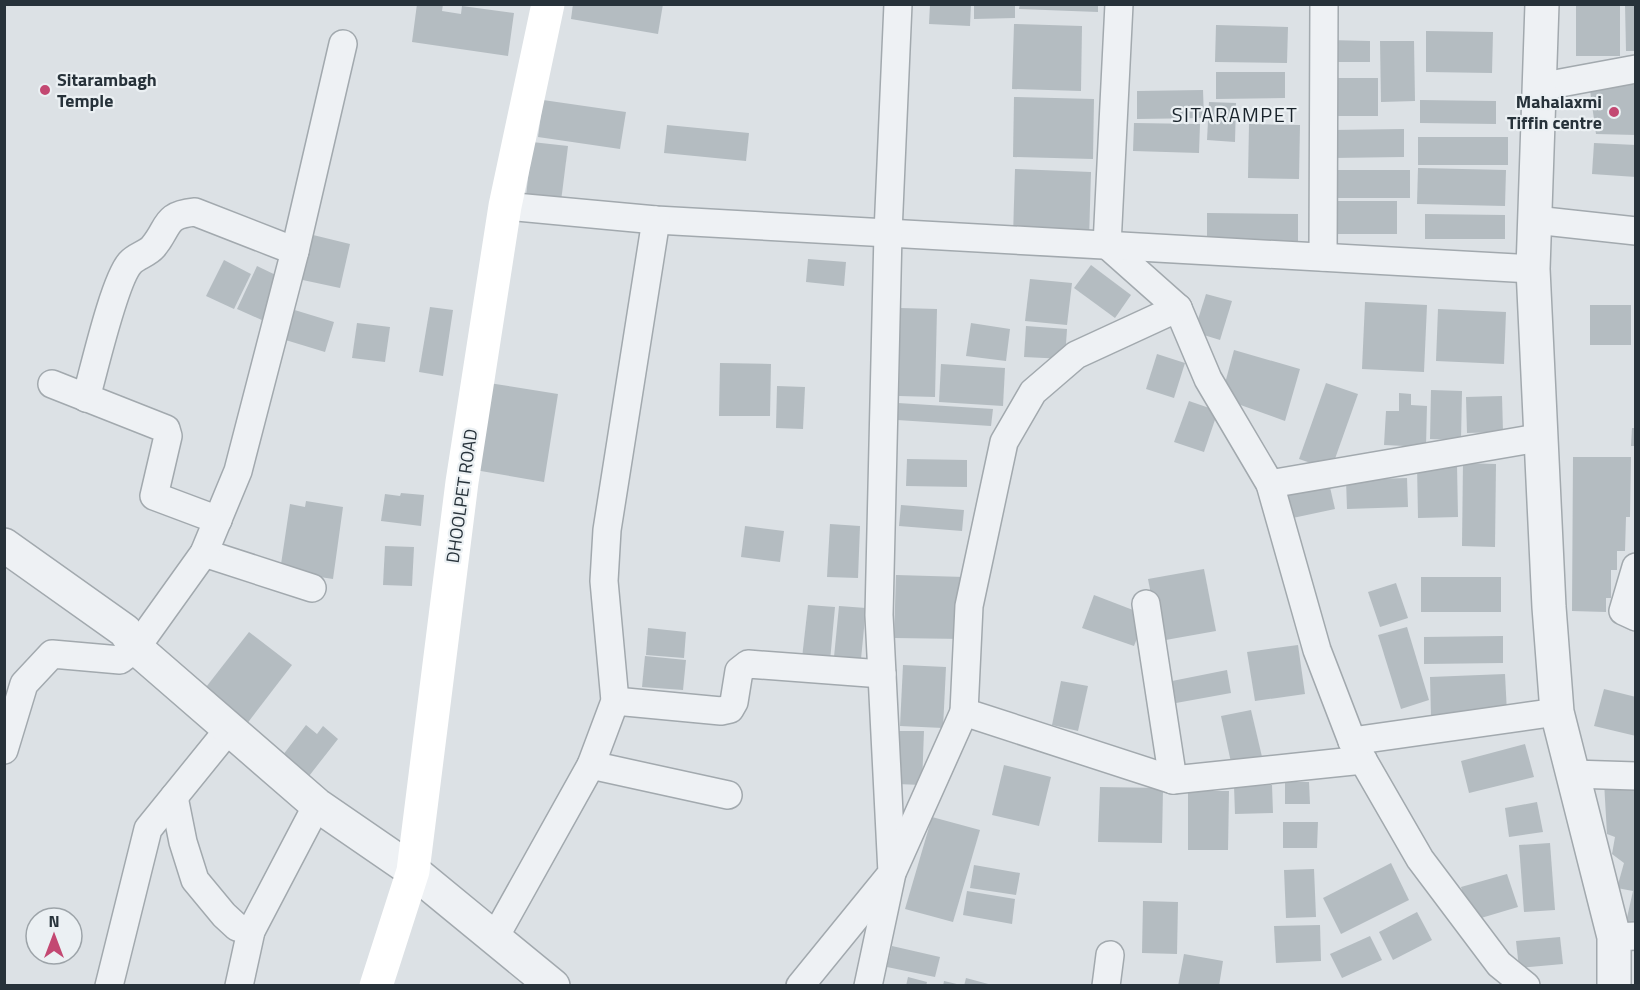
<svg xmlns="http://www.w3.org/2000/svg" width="1640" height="990" font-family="'Titillium Web',sans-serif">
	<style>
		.building { fill: #b4bcc1 }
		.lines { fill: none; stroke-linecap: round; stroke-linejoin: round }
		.minor-casing { stroke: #a2a9ae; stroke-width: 30 }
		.tertiary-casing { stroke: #a2a9ae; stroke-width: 36 }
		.minor { stroke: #eef1f4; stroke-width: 27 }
		.tertiary { stroke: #eef1f4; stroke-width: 33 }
		.secondary { stroke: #fff; stroke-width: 33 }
		.poi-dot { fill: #c34872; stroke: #ebf0f3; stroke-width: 2 }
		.labels { text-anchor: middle; stroke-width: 4.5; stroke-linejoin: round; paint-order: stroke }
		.poi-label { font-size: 18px; font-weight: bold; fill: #27323a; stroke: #ebf0f3; text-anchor: start }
		.street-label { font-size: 18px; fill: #27323a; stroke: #ebf0f3 }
		.neighbourhood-label { font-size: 20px; letter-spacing: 1.5px; fill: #19232b; stroke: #ebf0f3 }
	</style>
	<rect width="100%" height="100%" fill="#dce1e5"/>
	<!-- building -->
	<g class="building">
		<polygon points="417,4 443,4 442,11 461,14 462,6 514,13 508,56 412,42"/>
		<polygon points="573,4 663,4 658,34 571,19"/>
		<polygon points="930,4 971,4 970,26 929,24"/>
		<polygon points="974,4 1015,4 1015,18 974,19"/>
		<polygon points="1020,4 1098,4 1098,12 1019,9"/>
		<rect x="1576" y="4" width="44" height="52"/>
		<polygon points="1625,4 1636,4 1636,51 1626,51"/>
		<polygon points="1014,24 1082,26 1081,91 1012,89"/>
		<polygon points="1216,25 1288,27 1287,63 1215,62"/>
		<polygon points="1426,31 1493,32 1492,73 1426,72"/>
		<polygon points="1329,40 1370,41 1370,62 1329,62"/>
		<polygon points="1380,41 1414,41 1415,101 1381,102"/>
		<polygon points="1216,72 1285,72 1285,98 1216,99"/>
		<rect x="1329" y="78" width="49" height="38"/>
		<polygon points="1636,84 1636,135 1596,134 1590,90"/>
		<polygon points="1203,90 1204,118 1137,119 1137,91"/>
		<polygon points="1014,97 1094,99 1093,159 1013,157"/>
		<polygon points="543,100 626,112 620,149 538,137"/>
		<polygon points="1420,100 1496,101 1496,124 1420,123"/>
		<polygon points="1209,102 1236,103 1235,142 1207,140"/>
		<polygon points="1134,123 1200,124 1199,153 1133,151"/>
		<polygon points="1249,124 1300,125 1299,179 1248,178"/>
		<polygon points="667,125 749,133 746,161 664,153"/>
		<polygon points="1404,129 1404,157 1332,158 1332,130"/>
		<rect x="1418" y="137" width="90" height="28"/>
		<polygon points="532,142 568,146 560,209 525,205"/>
		<polygon points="1594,143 1636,145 1636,177 1592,174"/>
		<polygon points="1418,168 1506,170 1505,206 1417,204"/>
		<polygon points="1015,169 1091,172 1089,239 1013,236"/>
		<rect x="1336" y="170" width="74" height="28"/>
		<rect x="1330" y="201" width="67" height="33"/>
		<polygon points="1207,213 1298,214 1298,251 1207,250"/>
		<polygon points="1425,214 1505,215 1505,239 1425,239"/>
		<polygon points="309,234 350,244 340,288 298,279"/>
		<polygon points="808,259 846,262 844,286 806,282"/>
		<polygon points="224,260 251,274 234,309 206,296"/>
		<polygon points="1091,265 1131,295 1115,318 1074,288"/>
		<polygon points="257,266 284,279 264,321 237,309"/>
		<polygon points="1030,279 1072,283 1067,325 1025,321"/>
		<polygon points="1206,294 1232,301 1220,340 1194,332"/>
		<polygon points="1365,302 1427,305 1424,372 1362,369"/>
		<rect x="1590" y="305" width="41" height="40"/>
		<polygon points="430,307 453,310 443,376 419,372"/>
		<polygon points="288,308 334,322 325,352 279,338"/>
		<polygon points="900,308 937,309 935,397 899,396"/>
		<polygon points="1438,309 1506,312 1504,364 1436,361"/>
		<polygon points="357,323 390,327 385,362 352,358"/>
		<polygon points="971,323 1010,329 1006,361 966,356"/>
		<polygon points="1026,326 1067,329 1065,359 1024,357"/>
		<polygon points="1234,350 1300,369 1285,421 1221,398"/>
		<polygon points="1157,354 1185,363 1174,398 1146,389"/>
		<polygon points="720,363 771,364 770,416 719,416"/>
		<polygon points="941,364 1005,368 1003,406 939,402"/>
		<polygon points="489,383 558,394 544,482 475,470"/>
		<polygon points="1326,383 1358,394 1331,470 1299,459"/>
		<polygon points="777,386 805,387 803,429 776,428"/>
		<polygon points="1431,390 1462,391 1461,440 1430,439"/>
		<polygon points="1399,393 1411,394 1411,405 1427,406 1426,447 1384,445 1386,411 1399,411"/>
		<polygon points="1502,396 1503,432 1467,433 1466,397"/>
		<polygon points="1189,401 1218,411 1204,452 1174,442"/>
		<polygon points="898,403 993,409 991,426 897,420"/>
		<polygon points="1632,428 1636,428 1636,446 1631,446"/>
		<polygon points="1573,457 1631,457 1630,517 1626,517 1625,551 1617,551 1617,570 1611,570 1611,598 1606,598 1606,612 1572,611"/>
		<polygon points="907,459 967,460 967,487 906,486"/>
		<polygon points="1463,463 1496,464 1495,547 1462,546"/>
		<polygon points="1417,464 1457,464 1458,517 1418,518"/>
		<polygon points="1407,478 1408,507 1347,509 1346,480"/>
		<polygon points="1329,483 1335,509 1288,519 1282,493"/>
		<polygon points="401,493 424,495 421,526 381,521 385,494 400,496"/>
		<polygon points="306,501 343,507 333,579 280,571 290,504 305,507"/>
		<polygon points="901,505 964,510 962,531 899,526"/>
		<polygon points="830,524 860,526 858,578 827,577"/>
		<polygon points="745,526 784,531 780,562 741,557"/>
		<polygon points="385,546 414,547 412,586 383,585"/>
		<polygon points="1204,569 1216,631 1160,641 1148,579"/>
		<polygon points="896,575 965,577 963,639 894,638"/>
		<rect x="1421" y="577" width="80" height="35"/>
		<polygon points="1396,583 1408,618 1380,627 1368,592"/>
		<polygon points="1094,595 1146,615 1134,646 1082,628"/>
		<polygon points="808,605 835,607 830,661 802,658"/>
		<polygon points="839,606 866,608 861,659 834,657"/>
		<polygon points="1407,627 1429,700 1401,709 1378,635"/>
		<polygon points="648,628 686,632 684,658 646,655"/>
		<polygon points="249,632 292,665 246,725 203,691"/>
		<polygon points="1503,636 1503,663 1424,664 1424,637"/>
		<polygon points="1298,645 1305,694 1255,701 1247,652"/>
		<polygon points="645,656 686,660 683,690 642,687"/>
		<polygon points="903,665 946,667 943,728 900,726"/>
		<polygon points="1227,670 1231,693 1176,703 1172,681"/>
		<polygon points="1505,674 1507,713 1431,716 1430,677"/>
		<polygon points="1061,681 1088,686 1078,731 1052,725"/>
		<polygon points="1604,689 1636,697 1636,736 1594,726"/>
		<polygon points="1251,710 1263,761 1232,767 1221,716"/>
		<polygon points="306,725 317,734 323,726 338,739 302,785 276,764"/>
		<polygon points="899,731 924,731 922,785 897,784"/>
		<polygon points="1525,744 1534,777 1469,793 1461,761"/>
		<polygon points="1004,765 1051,777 1039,826 992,815"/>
		<polygon points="1285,782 1309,782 1310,804 1285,804"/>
		<polygon points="1604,782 1636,786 1636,923 1626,922 1633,891 1617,888 1624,863 1612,854 1615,837 1607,834"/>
		<polygon points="1272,785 1273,813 1235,814 1234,786"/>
		<polygon points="1100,787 1163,788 1162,843 1098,842"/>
		<polygon points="1188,791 1229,791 1228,850 1188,850"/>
		<polygon points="1537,802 1543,832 1509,837 1505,808"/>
		<polygon points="932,817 980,830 953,922 905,909"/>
		<polygon points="1283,822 1318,822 1317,848 1283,848"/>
		<polygon points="1550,843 1555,910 1524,912 1519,845"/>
		<polygon points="1391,863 1409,900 1341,934 1323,898"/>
		<polygon points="974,865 1020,873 1016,895 970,888"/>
		<polygon points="1314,869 1316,917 1286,918 1284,870"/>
		<polygon points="1507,874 1518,907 1471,921 1461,887"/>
		<polygon points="967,891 1015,899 1012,924 963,915"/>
		<polygon points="1143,901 1178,902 1177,954 1142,953"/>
		<polygon points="1417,912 1432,940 1393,960 1379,932"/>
		<polygon points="1320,925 1321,961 1276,963 1274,926"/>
		<polygon points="1370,936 1382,960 1342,978 1330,954"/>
		<polygon points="1560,937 1563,964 1519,968 1516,941"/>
		<polygon points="892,946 940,957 935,977 887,967"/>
		<polygon points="1184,954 1223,961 1219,986 1178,986"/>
		<polygon points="908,977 927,982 926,986 906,986"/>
		<polygon points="966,978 992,985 992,986 964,986"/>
		<polygon points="944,981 961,985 961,986 943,986"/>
	</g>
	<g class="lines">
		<!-- minor casing -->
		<g class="minor-casing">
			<g id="minor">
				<polyline points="1119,4 1107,245 1178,308 1208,379 1270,484 1317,650 1352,741 1420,859 1499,964 1526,986"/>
				<polyline points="1539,87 1636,69"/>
				<polyline points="505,206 656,220 1533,269"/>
				<polyline points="1535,220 1636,231"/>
				<polyline points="1323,257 1324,4"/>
				<polyline points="1178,308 1076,355 1033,392 1004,442 969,606 964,712 1173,780 1363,760"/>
				<polyline points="52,384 166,429 168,436 154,496 218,520"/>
				<path d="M86 398C94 370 114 281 130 263 136 256 147 254 153 247 170 227 163 215 195 212L295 251"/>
				<polyline points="1270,484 1543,437"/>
				<polyline points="204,553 312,588"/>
				<polyline points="1636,567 1623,611 1636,617"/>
				<polyline points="1146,604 1173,780"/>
				<polyline points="615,701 721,711 730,709 734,702 739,671 748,664 882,674"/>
				<polyline points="1352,741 1557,712"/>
				<polyline points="4,750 24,684 52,654 120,660 136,648 204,553 238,471 295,251 343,44"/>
				<polyline points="591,765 728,795"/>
				<polyline points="1573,774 1636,776"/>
				<polyline points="174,797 183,842 195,880 224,915 237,927 251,931"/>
				<polyline points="495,937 591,765 615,701 604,581 607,530 656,220"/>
				<polyline points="1614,937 1636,936"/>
				<polyline points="109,986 148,829 229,729"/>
				<polyline points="239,986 251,931 317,805"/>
				<polyline points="800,986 892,873 879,615 888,233 898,4"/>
				<polyline points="868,986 892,873 964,712"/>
				<polyline points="1106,986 1110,955"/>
			</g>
		</g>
		<!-- tertiary casing -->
		<g class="tertiary-casing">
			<g id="tertiary">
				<polyline points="1542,4 1533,269 1549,607 1557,712 1614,937 1614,986"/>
				<polyline points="4,545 125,631 136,648 317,805 413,871 553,986"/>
			</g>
		</g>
		<!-- minor -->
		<use href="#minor" class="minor"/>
		<!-- tertiary -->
		<use href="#tertiary" class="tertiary"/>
		<!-- secondary -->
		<polyline class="secondary" points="376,986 413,871 462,482 505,206 548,4"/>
	</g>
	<!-- markers -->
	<g class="poi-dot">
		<circle cx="45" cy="90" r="6"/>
		<circle cx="1614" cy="112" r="6"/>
	</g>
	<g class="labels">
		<!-- poi labels -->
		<g class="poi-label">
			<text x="57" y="86">Sitarambagh<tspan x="57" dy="21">Temple</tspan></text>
			<text x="1602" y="108" text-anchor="end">Mahalaxmi<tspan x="1602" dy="21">Tiffin centre</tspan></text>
		</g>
		<!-- street labels -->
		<g class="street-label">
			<text transform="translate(462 496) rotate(-82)" y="6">DHOOLPET ROAD</text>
		</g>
		<!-- neighbourhood labels -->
		<g class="neighbourhood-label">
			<text x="1235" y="122">SITARAMPET</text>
		</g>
	</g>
	<!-- border -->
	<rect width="1640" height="990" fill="none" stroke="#27323a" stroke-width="12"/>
	<!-- north arrow -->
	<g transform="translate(54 936)"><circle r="28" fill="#ebf0f3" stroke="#9da4a9" stroke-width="1.5"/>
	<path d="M0-4.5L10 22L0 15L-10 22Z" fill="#c34872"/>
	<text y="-9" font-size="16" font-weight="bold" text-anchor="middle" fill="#27323a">N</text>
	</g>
</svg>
